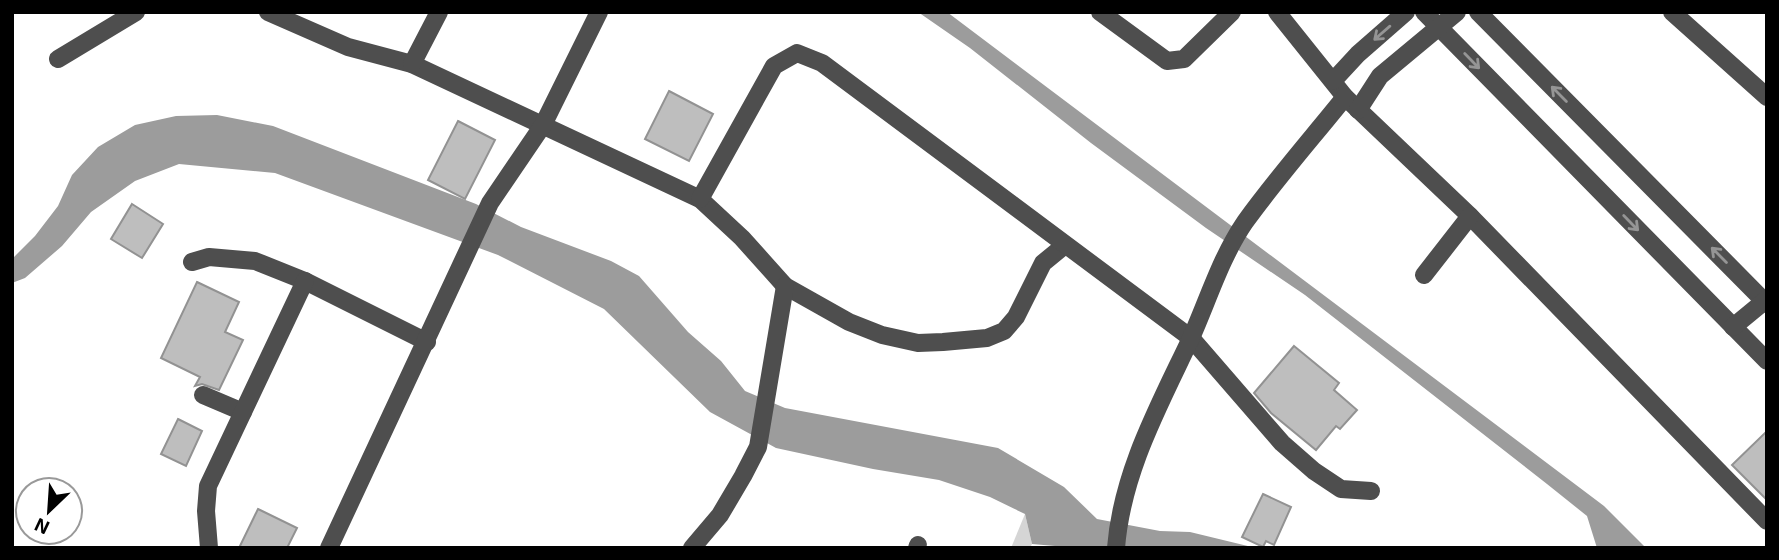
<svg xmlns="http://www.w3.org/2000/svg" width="1779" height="560" font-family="'Exo 2',sans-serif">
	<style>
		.green { fill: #d5d5d5 }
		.water { fill: #9c9c9c }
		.building { fill: #bebebe; stroke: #929292; stroke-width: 2 }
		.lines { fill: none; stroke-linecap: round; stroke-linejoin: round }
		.minor { stroke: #4e4e4e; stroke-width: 18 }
		.oneway { stroke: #959595 }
	</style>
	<rect width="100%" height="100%" fill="#fff"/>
	<!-- green -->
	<polygon class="green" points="1025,514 1032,544 1030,548 1011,548"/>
	<!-- water -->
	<g class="water">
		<polygon points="918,12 947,12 1604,506 1646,548 1597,548 1587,516 1547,484 1305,295 1206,228 1091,143 970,48"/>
		<polygon points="217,115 273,126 476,204 521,227 611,261 639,276 688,332 721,361 745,391 785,408 998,448 1064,487 1097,519 1160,531 1190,532 1256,548 1078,548 1032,544 1025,514 990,497 939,480 873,469 776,448 710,412 604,309 498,255 275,173 179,164 135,181 91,212 62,246 25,278 12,283 12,259 35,236 58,206 72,175 98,147 135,125 176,116"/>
	</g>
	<!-- building -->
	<g class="building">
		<polygon points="669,91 713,114 689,161 645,139"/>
		<polygon points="458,121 495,140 465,199 428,180"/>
		<polygon points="132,204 163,224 142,258 111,239"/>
		<polygon points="197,282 239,302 225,332 243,340 219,390 202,384 195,386 200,377 161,358"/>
		<polygon points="1294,346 1339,383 1334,390 1357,410 1340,429 1336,426 1316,450 1271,413 1254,393"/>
		<polygon points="178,419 202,431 186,466 161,454"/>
		<polygon points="1767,431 1767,500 1732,465"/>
		<polygon points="1263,494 1291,507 1274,545 1266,541 1263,547 1242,537"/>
		<polygon points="258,509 297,528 287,548 239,548"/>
	</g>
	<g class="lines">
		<!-- minor -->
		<g class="minor">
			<polyline points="268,12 348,47 412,64 700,199 742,238 785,286 849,322 882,335 918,343 943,342 987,338 1004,331 1016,317 1043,263 1065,245"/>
			<polyline points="1100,12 1167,61 1184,59 1232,12"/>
			<polyline points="1277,12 1345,97 1470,216 1767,521"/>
			<polyline points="1424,12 1767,361"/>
			<polyline points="1478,12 1767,304"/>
			<polyline points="1672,12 1767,97"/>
			<polyline points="58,59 136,12"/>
			<polyline points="412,64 439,12"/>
			<polyline points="1333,81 1358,54 1406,12"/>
			<polyline points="1358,110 1380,76 1457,12"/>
			<polyline points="700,199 774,66 797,53 822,63 1191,338 1282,443 1314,471 1341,489 1371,491"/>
			<polyline points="192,262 209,257 255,261 305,281 427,342"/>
			<polyline points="1424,275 1470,216"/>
			<polyline points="1733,327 1767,299"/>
			<polyline points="203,395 243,412"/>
			<polyline points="209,548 206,511 208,486 305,281"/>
			<polyline points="329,548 490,203 543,125 599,12"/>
			<polyline points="692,548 720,515 743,476 758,447 785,286"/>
			<polyline points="917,548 918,545"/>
			<path d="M1116 548C1122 472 1159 406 1191 338 1208 300 1221 257 1245 222 1276 179 1312 138 1345 97"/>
		</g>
	</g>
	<!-- one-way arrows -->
	<defs><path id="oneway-shaft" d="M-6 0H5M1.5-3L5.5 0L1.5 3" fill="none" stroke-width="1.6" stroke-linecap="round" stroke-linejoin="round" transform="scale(1.75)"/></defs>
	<g class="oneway">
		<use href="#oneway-shaft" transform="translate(1382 33) rotate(139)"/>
		<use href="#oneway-shaft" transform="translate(1472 61) rotate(46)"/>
		<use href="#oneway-shaft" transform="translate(1559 94) rotate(-135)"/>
		<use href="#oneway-shaft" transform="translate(1631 223) rotate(46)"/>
		<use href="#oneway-shaft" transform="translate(1719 255) rotate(-135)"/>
	</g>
	<!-- border -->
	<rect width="1779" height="560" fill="none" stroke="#000000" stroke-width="28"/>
	<!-- north arrow -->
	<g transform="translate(49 511) rotate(205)"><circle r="33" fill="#ffffff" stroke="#999999" stroke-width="2"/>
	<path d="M0-5L12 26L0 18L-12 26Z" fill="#000000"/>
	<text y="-10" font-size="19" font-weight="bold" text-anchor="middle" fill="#000000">N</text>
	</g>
</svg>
